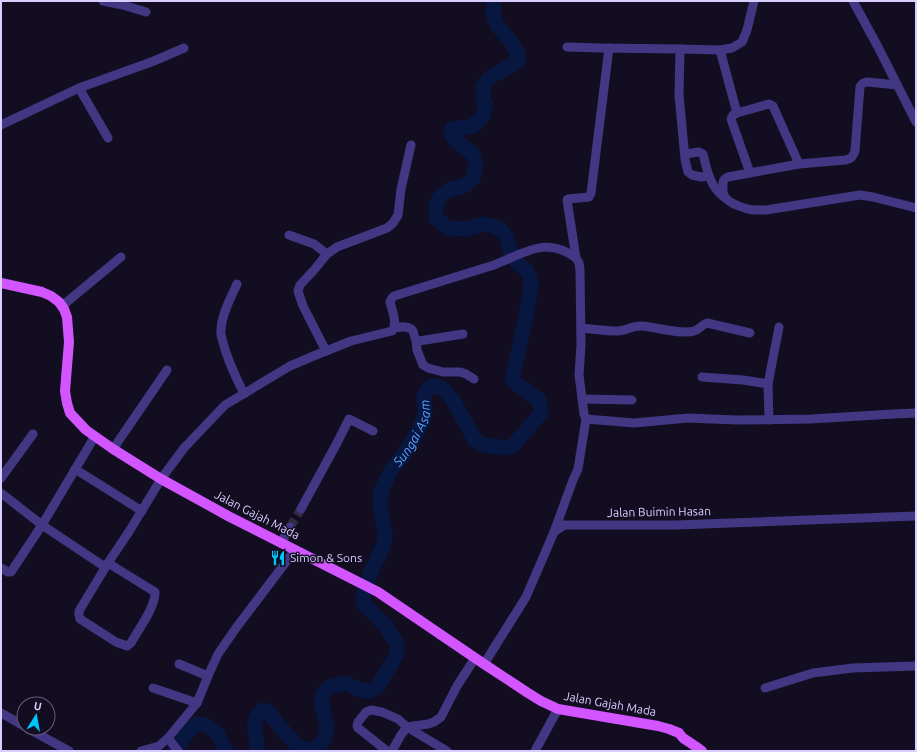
<svg xmlns="http://www.w3.org/2000/svg" width="917" height="752" font-family="Ubuntu,sans-serif">
	<style>
		.lines { fill: none; stroke-linecap: round; stroke-linejoin: round }
		.river { stroke: #081740; stroke-width: 15 }
		.minor-tunnel { stroke: #312a43; stroke-width: 9; stroke-dasharray: 9 4.5; stroke-linecap: butt }
		.minor { stroke: #423783; stroke-width: 9 }
		.major { stroke: #d255ff; stroke-width: 10 }
		.labels { text-anchor: middle; stroke-width: 3; stroke-linejoin: round; paint-order: stroke }
		.street-label { font-size: 12px; fill: #d9ceff; stroke: #130d22 }
		.poi-label { font-size: 12px; fill: #d9ceff; stroke: #130d22; text-anchor: start }
		.water-label { font-size: 13px; font-style: italic; fill: #5ca2ff; stroke: #130d22 }
	</style>
	<rect width="100%" height="100%" fill="#130d22"/>
	<g class="lines">
		<!-- river -->
		<g class="river">
			<polyline points="174,751 189,731 197,724 206,725 217,733 226,751"/>
			<path id="s1" d="M257 751C258 737 248 719 263 710L269 712 277 723 297 746 307 750 316 749 325 739 327 725 321 702 323 694 330 687 346 683 360 690 369 691 377 687 396 656 398 648 397 644 385 625 363 603V596L370 574 384 544 385 533 380 505 381 491 392 469 409 447 423 421 425 413 424 397 426 391 431 386H437L445 390 454 402 475 440 484 445 506 448 513 446 541 413 539 400 517 384 512 379 526 317 531 286 530 278 526 269 518 264 511 252 506 236 501 230 493 226 483 224 466 229 447 228 436 218V205L441 195 449 190 466 185 473 178 476 167 473 154 453 138 451 134 452 129 455 128H462L473 126 482 117 486 105 483 97V87L490 77 518 62V54L513 45 497 25 493 14 494 1"/>
		</g>
		<!-- minor-tunnel -->
		<polyline class="minor-tunnel" points="290,527 301,509"/>
		<!-- minor -->
		<g class="minor">
			<polyline points="103,1 123,5 146,12"/>
			<polyline points="853,1 877,45 916,122"/>
			<polyline points="567,47 601,48 680,49 720,50 732,48 742,42 747,30 754,1"/>
			<polyline points="680,49 679,95 685,159 688,172 692,175 701,177 708,176"/>
			<polyline points="720,50 737,113 733,115 731,119 750,173"/>
			<path d="M897 85 868 82C864 82 862 83 860 87L855 151C853 156 852 159 845 160L799 164 728 177C722 180 723 182 723 188 723 191 723 195 725 197 729 204 748 210 756 210 759 210 763 210 766 210L860 195 873 197 916 208"/>
			<polyline points="79,88 108,138"/>
			<polyline points="737,113 769,104 773,106 799,164"/>
			<polyline points="1,125 79,88 154,61 184,48"/>
			<path d="M685 154 699 152 703 154C707 170 710 187 724 197"/>
			<polyline points="289,235 314,244 327,254"/>
			<path d="M237 284C231 297 221 316 221 330 220 334 222 338 223 342 227 360 236 377 244 394"/>
			<polyline points="62,306 121,257"/>
			<path d="M394 328C400 327 409 325 413 331 414 333 414 337 416 340L419 341 463 334"/>
			<path d="M581 328C593 329 606 331 618 331 626 331 633 325 642 326 655 327 682 335 694 331 699 330 701 325 707 323L750 333"/>
			<polyline points="416,340 417,350 423,365 428,368 443,372 460,372 466,374 474,379"/>
			<polyline points="326,351 303,306 298,291 300,285 314,270 327,254 337,247 387,228 393,223 398,215 401,189 411,145"/>
			<polyline points="702,377 743,380 768,384"/>
			<polyline points="582,399 632,400"/>
			<polyline points="586,419 634,423 688,418 737,420 811,419 893,414 916,413"/>
			<polyline points="769,420 768,384 779,327"/>
			<polyline points="95,436 42,525 105,567"/>
			<polyline points="113,449 167,370"/>
			<polyline points="75,469 142,511"/>
			<polyline points="1,478 33,434"/>
			<polyline points="1,493 42,525 11,572 8,572 1,568"/>
			<polyline points="301,509 337,443 349,419 373,431"/>
			<polyline points="554,532 573,480 578,469 586,419 584,414 579,375 581,345 580,270 579,263 576,258 567,200 568,199 589,197 591,193 609,48"/>
			<polyline points="281,543 290,527"/>
			<path d="M108 563 155 592C156 606 138 630 131 643L127 646 116 642 80 619 79 615V611L108 563 130 530 161 479 184 448 225 405 290 366 316 355 351 341 392 331C398 323 392 311 390 302L392 298 394 296 494 265C523 254 546 235 576 258"/>
			<polyline points="179,664 208,676"/>
			<polyline points="484,664 526,597 554,532 564,525 676,525 916,516"/>
			<polyline points="153,688 197,703"/>
			<polyline points="765,688 813,673 853,668 916,666"/>
			<polyline points="1,713 24,726"/>
			<polyline points="27,728 69,751"/>
			<polyline points="168,738 178,751"/>
			<polyline points="141,751 159,746 168,738 197,703 208,676 218,654 236,628 295,550"/>
			<polyline points="387,751 358,728 357,726 358,722 366,712 371,710 382,712 398,719 407,727 447,751"/>
			<polyline points="392,751 401,735 407,727 428,724 434,722 441,717 457,686 475,658"/>
			<polyline points="535,751 558,709"/>
		</g>
		<!-- major -->
		<polyline class="major" points="1,283 42,292 51,296 59,302 64,309 67,317 69,342 65,391 67,403 70,413 86,430 113,449 161,479 230,517 378,592 484,664 528,693 541,701 558,709 658,726 669,729 679,733 683,738 698,748 702,751"/>
	</g>
	<!-- icons -->
	<defs>
		<g id="restaurant-bare" transform="scale(1.2)"><path d="M-5-6h1v4h1v-4h1v4h1v-4h1v5L-1.5 .5V6h-2V.5L-5-1ZM5-6V6H3V1.5H1.5Q1.5-4 5-6Z" fill="#00c5f9" stroke="#130d22" stroke-width="2.5" paint-order="stroke"/></g>
	</defs>
	<g fill-rule="evenodd">
		<use href="#restaurant-bare" x="278" y="558"/>
	</g>
	<g class="labels">
		<!-- street labels -->
		<g class="street-label">
			<text transform="translate(659 512) rotate(-1)" y="4">Jalan Buimin Hasan</text>
			<text transform="translate(257 515) rotate(27)" y="4">Jalan Gajah Mada</text>
			<text transform="translate(610 704) rotate(10)" y="4">Jalan Gajah Mada</text>
		</g>
		<!-- poi labels -->
		<g class="poi-label">
			<text x="290" y="562">Simon &amp; Sons</text>
		</g>
		<!-- water labels -->
		<g class="water-label">
			<text dy="5" stroke="none"><textPath href="#s1" startOffset="520">Sungai Asam</textPath></text>
		</g>
	</g>
	<!-- border -->
	<rect width="917" height="752" fill="none" stroke="#d9ceff" stroke-width="4"/>
	<!-- north arrow -->
	<g transform="translate(36 716) rotate(11)"><circle r="19" fill="#130d22" stroke="#625a7a"/>
	<path d="M0-3L7 15L0 10L-7 15Z" fill="#00c5f9"/>
	<text y="-6" font-size="11" font-weight="bold" text-anchor="middle" fill="#d9ceff">U</text>
	</g>
</svg>
